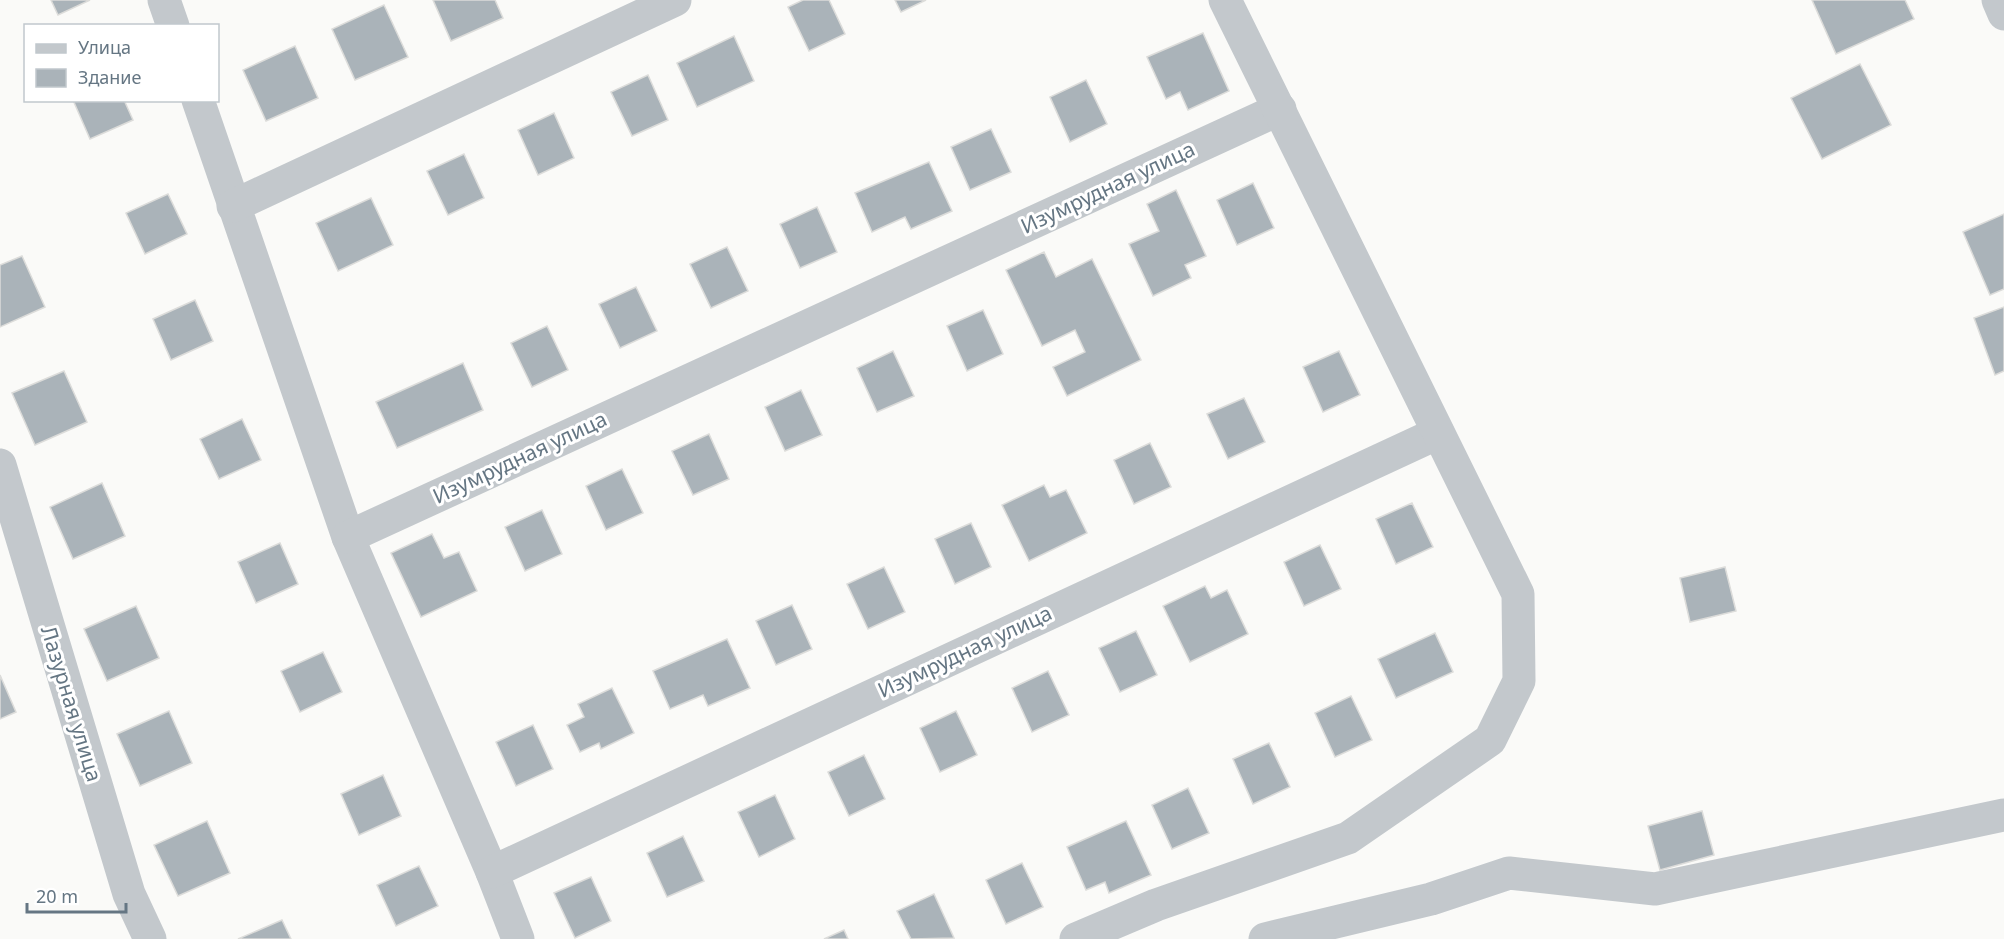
<svg xmlns="http://www.w3.org/2000/svg" width="2004" height="939" font-family="'Noto Sans',sans-serif">
	<style>
		.building { fill: #aab3b9; stroke: #dcdcda; stroke-width: 1.5 }
		.lines { fill: none; stroke-linecap: round; stroke-linejoin: round }
		.minor { stroke: #c3c8cc; stroke-width: 33 }
		.labels { text-anchor: middle; stroke-width: 6; stroke-linejoin: round; paint-order: stroke }
		.street-label { font-size: 21px; fill: #657683; stroke: #fff }
	</style>
	<rect width="100%" height="100%" fill="#fafaf8"/>
	<!-- building -->
	<g class="building">
		<polygon points="51,0 90,0 58,15"/>
		<polygon points="433,0 495,0 503,18 451,41"/>
		<polygon points="803,0 829,0 845,34 809,51 788,7"/>
		<polygon points="895,0 926,0 901,12"/>
		<polygon points="1812,0 1905,0 1914,19 1836,54"/>
		<polygon points="384,5 408,57 355,80 332,29"/>
		<polygon points="1203,33 1229,91 1188,110 1180,92 1166,99 1147,57"/>
		<polygon points="734,36 754,81 697,107 677,63"/>
		<polygon points="295,46 318,98 266,121 243,70"/>
		<polygon points="1860,64 1891,125 1822,159 1791,98"/>
		<polygon points="648,75 668,120 632,136 611,92"/>
		<polygon points="1086,80 1107,124 1070,142 1050,97"/>
		<polygon points="73,100 124,100 133,120 90,139"/>
		<polygon points="554,113 574,158 538,175 518,130"/>
		<polygon points="991,129 1011,172 970,190 951,147"/>
		<polygon points="464,154 484,198 448,215 427,171"/>
		<polygon points="929,162 952,211 911,229 905,217 872,232 855,193"/>
		<polygon points="1253,183 1274,228 1237,245 1217,200"/>
		<polygon points="1176,190 1206,256 1185,265 1191,278 1153,296 1129,244 1159,231 1147,204"/>
		<polygon points="168,194 187,234 145,254 126,213"/>
		<polygon points="371,198 393,245 338,271 316,223"/>
		<polygon points="817,207 837,252 800,268 780,224"/>
		<polygon points="2004,214 2004,289 1990,295 1963,232"/>
		<polygon points="727,247 748,291 711,308 690,264"/>
		<polygon points="1044,252 1056,277 1092,259 1141,360 1067,396 1053,367 1085,352 1075,330 1042,346 1006,270"/>
		<polygon points="22,256 45,307 0,327 0,265"/>
		<polygon points="636,287 657,331 620,348 599,304"/>
		<polygon points="195,300 213,341 171,360 153,319"/>
		<polygon points="2004,307 2004,371 1995,375 1974,318"/>
		<polygon points="983,310 1003,354 967,371 947,326"/>
		<polygon points="547,326 568,370 532,387 511,343"/>
		<polygon points="893,351 914,396 877,412 857,368"/>
		<polygon points="1339,351 1360,395 1323,412 1303,367"/>
		<polygon points="463,363 483,410 397,448 376,402"/>
		<polygon points="64,371 87,422 35,445 12,393"/>
		<polygon points="801,390 822,435 785,451 765,407"/>
		<polygon points="1244,398 1265,442 1228,459 1207,414"/>
		<polygon points="242,419 261,460 219,479 200,439"/>
		<polygon points="709,434 729,479 693,495 672,451"/>
		<polygon points="1150,443 1171,487 1134,504 1114,460"/>
		<polygon points="622,469 643,513 606,530 586,486"/>
		<polygon points="102,483 125,536 73,559 50,507"/>
		<polygon points="1044,485 1050,497 1066,490 1087,533 1029,561 1002,505"/>
		<polygon points="1412,503 1433,547 1396,564 1376,519"/>
		<polygon points="542,510 562,554 525,571 505,527"/>
		<polygon points="971,523 991,567 955,584 935,539"/>
		<polygon points="432,534 444,558 459,552 477,591 421,617 391,553"/>
		<polygon points="280,543 298,584 256,603 238,562"/>
		<polygon points="1320,545 1341,589 1304,606 1284,562"/>
		<polygon points="884,567 905,612 868,629 847,584"/>
		<polygon points="1725,567 1736,611 1690,622 1680,578"/>
		<polygon points="1205,586 1211,598 1227,590 1248,634 1190,662 1163,606"/>
		<polygon points="792,605 812,649 776,665 756,621"/>
		<polygon points="136,606 159,658 107,681 84,629"/>
		<polygon points="1136,631 1157,675 1120,692 1099,648"/>
		<polygon points="1435,633 1453,672 1396,698 1378,659"/>
		<polygon points="727,639 750,688 708,706 703,695 670,709 653,671"/>
		<polygon points="323,652 342,692 300,712 281,671"/>
		<polygon points="1048,671 1069,715 1032,732 1012,688"/>
		<polygon points="0,675 16,712 0,719"/>
		<polygon points="612,688 634,733 601,749 599,743 580,752 567,725 584,717 578,704"/>
		<polygon points="1351,696 1372,740 1335,757 1315,713"/>
		<polygon points="169,711 192,763 140,786 117,734"/>
		<polygon points="956,711 977,755 940,772 920,728"/>
		<polygon points="533,725 553,769 516,786 496,742"/>
		<polygon points="1269,743 1290,787 1253,804 1233,759"/>
		<polygon points="864,755 885,799 849,816 828,772"/>
		<polygon points="383,775 401,816 359,835 341,794"/>
		<polygon points="1188,788 1209,833 1172,849 1152,805"/>
		<polygon points="775,795 795,839 759,857 738,812"/>
		<polygon points="1702,811 1714,855 1660,870 1648,826"/>
		<polygon points="207,821 230,873 178,896 154,845"/>
		<polygon points="1126,821 1151,875 1109,893 1105,882 1086,890 1067,847"/>
		<polygon points="683,836 704,881 667,897 647,853"/>
		<polygon points="1022,863 1043,907 1006,924 986,880"/>
		<polygon points="419,866 438,906 396,926 377,885"/>
		<polygon points="591,877 611,921 575,938 554,893"/>
		<polygon points="934,894 954,938 911,939 897,911"/>
		<polygon points="282,920 291,939 238,939"/>
		<polygon points="844,930 848,939 824,939"/>
	</g>
	<g class="lines">
		<!-- minor -->
		<g class="minor">
			<polyline points="164,0 173,26"/>
			<polyline points="1998,0 2004,14"/>
			<polyline points="198,100 348,537 492,872 518,939"/>
			<polyline points="233,206 675,0"/>
			<polyline points="0,465 129,894 150,939"/>
			<polyline points="348,537 1280,109"/>
			<polyline points="492,872 1438,433"/>
			<polyline points="1076,939 1156,905 1348,838 1490,740 1519,681 1518,594 1225,0"/>
			<polyline points="1265,939 1431,899 1509,873 1655,889 2004,815"/>
		</g>
	</g>
	<g class="labels">
		<!-- street labels -->
		<g class="street-label">
			<text transform="translate(1108 188) rotate(-25)" y="7">Изумрудная улица</text>
			<text transform="translate(520 458) rotate(-25)" y="7">Изумрудная улица</text>
			<text transform="translate(965 652) rotate(-25)" y="7">Изумрудная улица</text>
			<text transform="translate(71 704) rotate(73)" y="7">Лазурная улица</text>
		</g>
	</g>
	<!-- legend -->
	<rect x="24" y="24" width="195" height="78" fill="#ffffff" stroke="#c1c8cd" stroke-width="1.5"/>
	<rect x="36" y="44" width="30" height="9" fill="#c3c8cc" stroke="#c1c8cd" stroke-width="1.5"/>
	<text x="78" y="54" font-size="18" fill="#657683">Улица</text>
	<rect x="36" y="69" width="30" height="18" fill="#aab3b9" stroke="#c1c8cd" stroke-width="1.5"/>
	<text x="78" y="84" font-size="18" fill="#657683">Здание</text>
	<!-- scale -->
	<path d="M27 903v9h99v-9" fill="none" stroke="#657683" stroke-width="3"/>
	<text x="36" y="903" font-size="18" fill="#657683" stroke="#ffffff" stroke-width="4.5" paint-order="stroke">20 m</text>
</svg>
